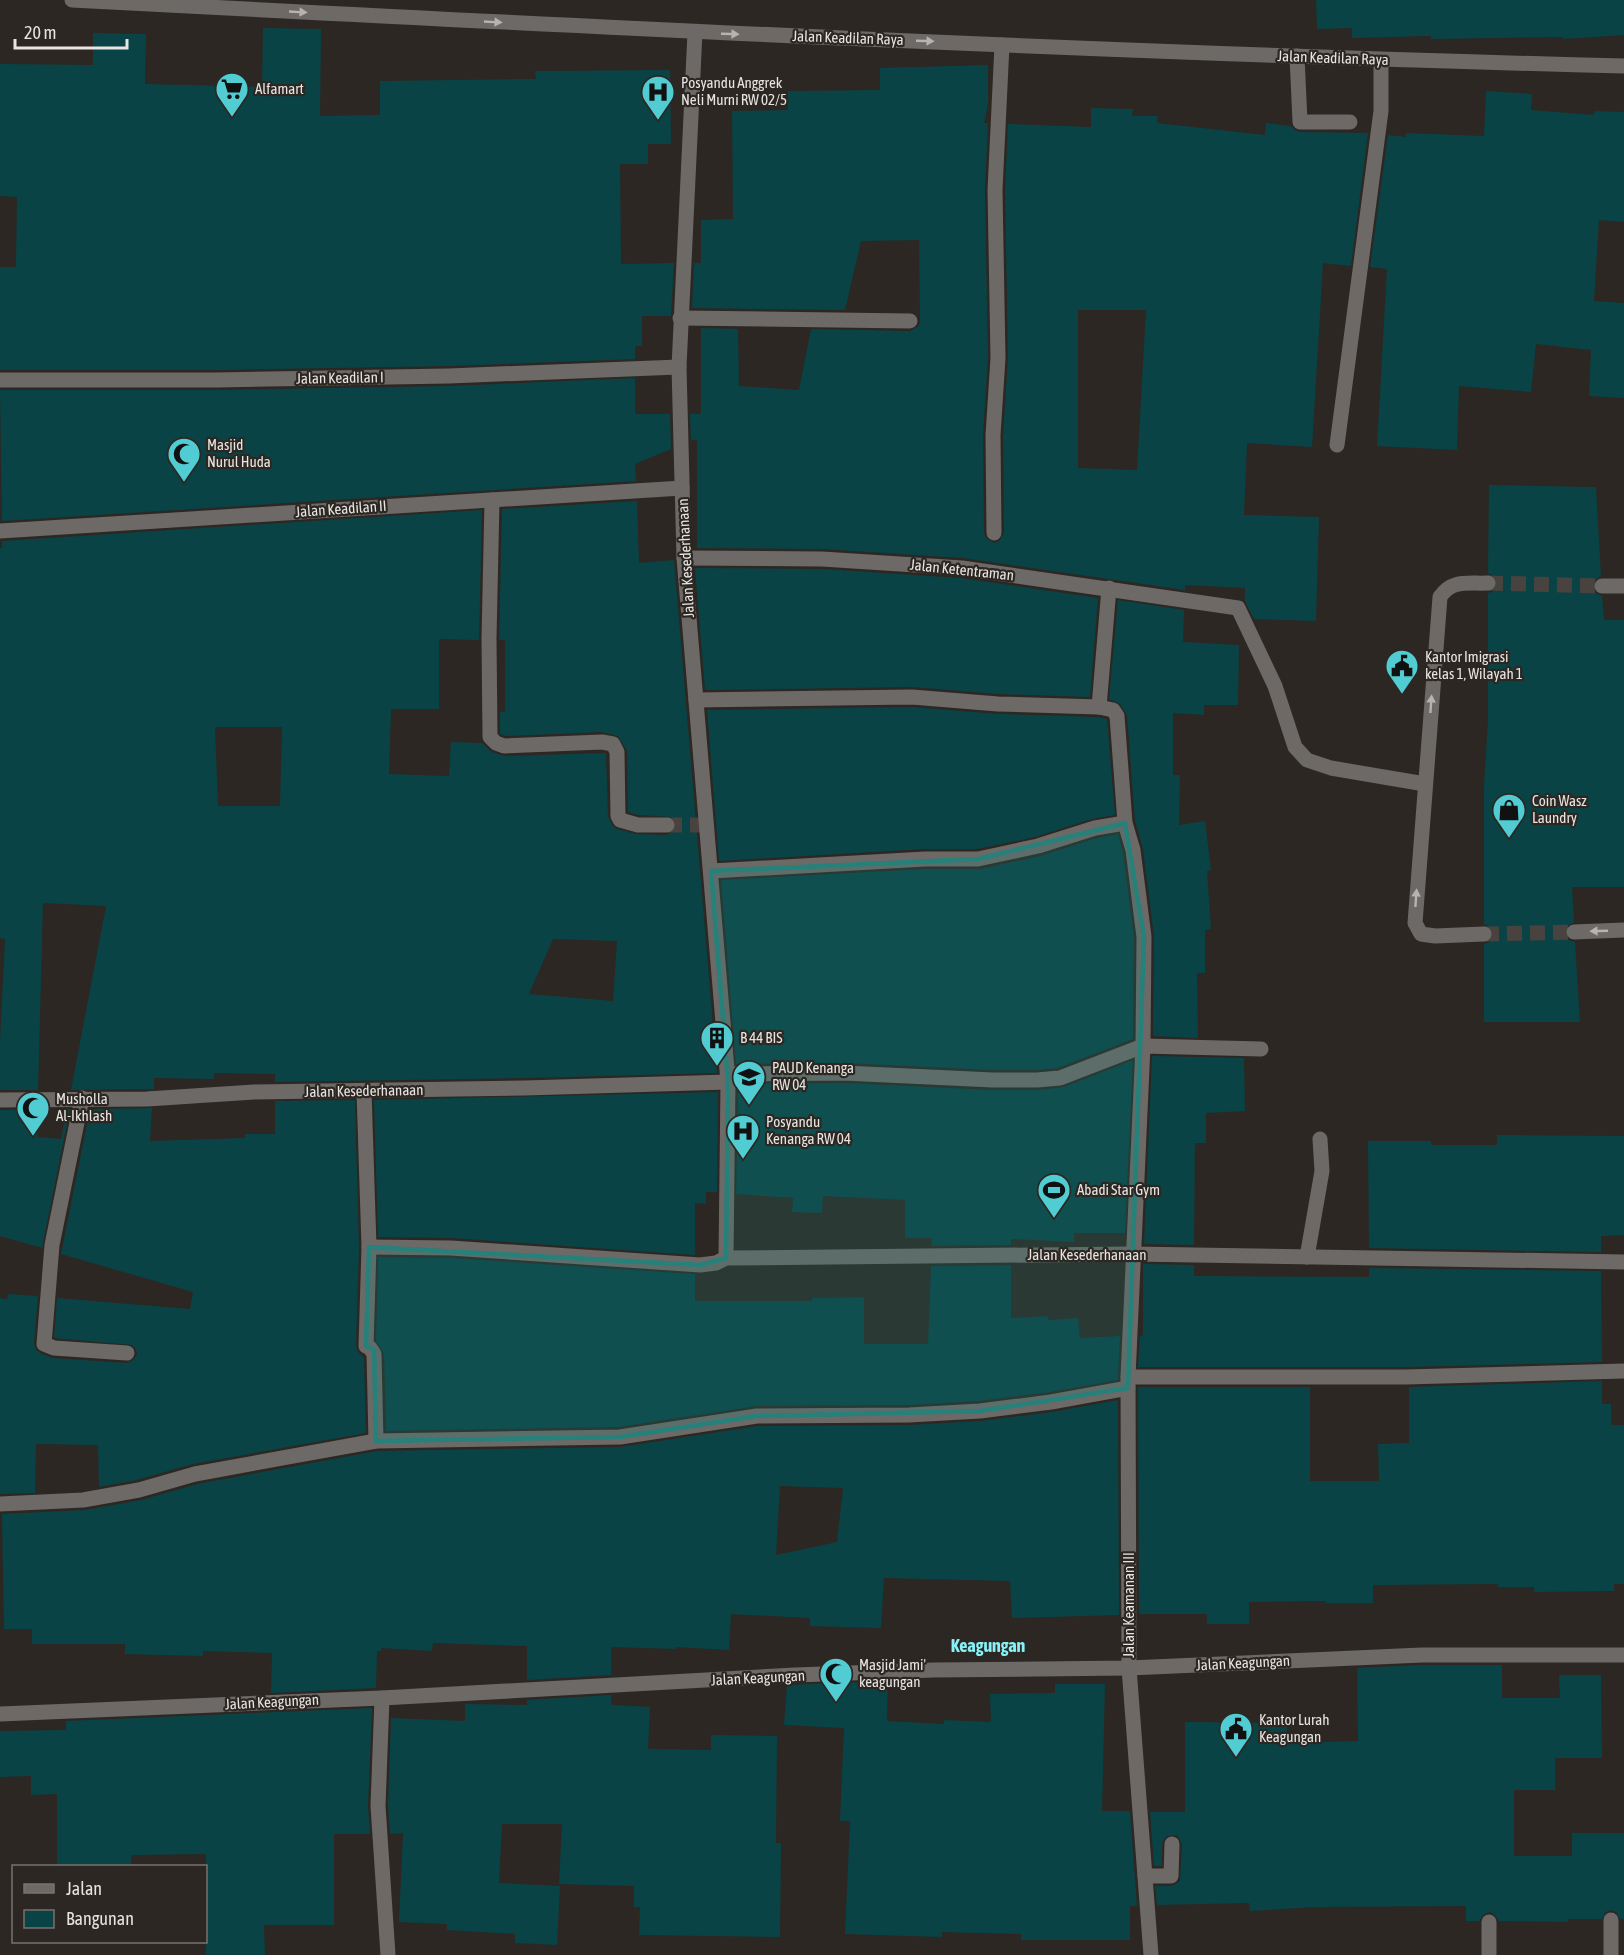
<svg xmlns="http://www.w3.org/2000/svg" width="1624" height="1955" font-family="'Asap Condensed',sans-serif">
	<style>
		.building { fill: #0a4345; fill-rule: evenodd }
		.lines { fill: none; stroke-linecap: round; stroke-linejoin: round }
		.minor-tunnel { stroke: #48433f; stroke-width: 15; stroke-dasharray: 15 8; stroke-linecap: butt }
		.minor { stroke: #6c6967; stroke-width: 15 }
		.oneway { fill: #b6b3b0 }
		.marked { fill: #25817a; fill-opacity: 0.2; stroke: #25817a; stroke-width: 4.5; stroke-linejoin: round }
		.labels { text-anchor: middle; stroke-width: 4.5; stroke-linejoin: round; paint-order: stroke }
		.street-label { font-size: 15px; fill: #e7e4e1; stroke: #2c2722 }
		.poi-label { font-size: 15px; fill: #e7e4e1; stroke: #2c2722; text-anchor: start }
		.quarter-label { font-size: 18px; font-weight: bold; fill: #86f2f7; stroke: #2c2722 }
	</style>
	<rect width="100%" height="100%" fill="#2c2722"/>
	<!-- building -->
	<g class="building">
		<polygon points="1316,0 1624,0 1624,35 1563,39 1563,37 1431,39 1431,36 1352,38 1352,28 1317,29"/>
		<polygon points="263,28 321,29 320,116 380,115 380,81 536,79 535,71 670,70 671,144 648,144 648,164 620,164 621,264 674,263 671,316 642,316 642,346 635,346 635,359 449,366 217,370 0,370 0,267 16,267 17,197 0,196 0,64 93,65 93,33 146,34 145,84 262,87"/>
		<path d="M988 65V104L984 123H988L985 190 988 358 983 435 984 533 986 538 994 543 999 541 1004 533 1003 435 1008 358 1005 190 1008 124 1091 127V108L1133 109 1132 116H1158L1157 123 1265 135 1266 123 1291 126 1295 130 1300 132 1368 133 1351 266 1323 263 1312 447 1247 443 1244 515 1319 517 1316 621 1254 619 1245 601V588L1185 585V590L963 558 823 549 697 548V439L691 441 690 414H701V328L738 329 739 386 799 390 811 329 910 331 919 326 920 322 919 240 861 241 845 310 692 308 694 263H701V220L733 219 732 111 788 110V91L880 90V68ZM1078 310H1146L1137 470 1078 468Z"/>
		<polygon points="1486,91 1532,94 1531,110 1594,115 1594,111 1624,112 1624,222 1599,220 1594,301 1624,303 1624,398 1589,396 1591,350 1536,344 1531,392 1459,386 1457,450 1377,446 1387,269 1370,267 1388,135 1406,137 1406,133 1484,136"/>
		<polygon points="635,378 635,414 670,414 671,449 635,464 636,481 2,521 0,390 217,390 449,386"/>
		<polygon points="1489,485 1596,487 1601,576 1594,581 1592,587 1597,594 1602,596 1604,620 1624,620 1624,887 1572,887 1574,922 1566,927 1564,933 1569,940 1575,942 1580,1022 1484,1022 1484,944 1490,942 1494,934 1492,928 1484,924 1484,785 1488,720 1488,593 1494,591 1498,583 1496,578 1488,573"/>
		<path d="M637 501 639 563 674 560 717 1073 525 1078 275 1082V1074L214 1073V1079L154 1078V1089L71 1090 106 906 43 903 38 1090H0V1042L5 939 0 938V548H2V541L482 510 479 640 439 639V709H391L389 774 449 776 451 742 482 743 492 752 504 756 606 753 608 816 612 825 617 829 636 834 667 835 676 829V821L672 817 639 815 628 812 627 751 618 736 602 732 506 736 500 734V712H505V640H499L502 509ZM215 727H282L280 806H218ZM553 939 617 941 613 1001 529 994Z"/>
		<polygon points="695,568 822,569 961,578 1098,598 1090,697 999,694 912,687 705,690"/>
		<polygon points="1118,600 1184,610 1183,642 1239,645 1238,705 1204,705 1204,715 1173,713 1173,775 1180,775 1179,825 1205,821 1211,870 1207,871 1211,929 1205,930 1205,973 1197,973 1198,1038 1153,1036 1154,936 1143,849 1135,821 1127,715 1120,704 1109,699"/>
		<polygon points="912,707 998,714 1098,717 1107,719 1115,815 1092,819 1035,837 977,849 924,849 719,861 707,710"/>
		<polygon points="1118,834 1123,852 1134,938 1133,1039 1058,1068 1037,1070 993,1070 844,1063 736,1064 721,880 925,869 980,869 1040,856 1097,838"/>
		<polygon points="1152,1056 1244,1058 1245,1111 1206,1113 1206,1143 1195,1143 1194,1245 1144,1244"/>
		<polygon points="1133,1060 1125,1233 1074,1233 1074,1242 1011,1239 1011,1245 931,1246 932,1238 905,1238 905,1200 823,1196 822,1213 792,1212 793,1198 736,1194 738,1084 844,1083 993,1090 1038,1090 1064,1087"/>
		<polygon points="718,1092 717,1192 706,1192 706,1204 695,1203 695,1255 452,1238 378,1237 374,1100"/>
		<polygon points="355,1100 359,1247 356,1346 358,1352 364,1357 366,1433 193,1464 137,1480 99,1487 98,1445 36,1444 35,1493 0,1494 0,1298 7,1299 8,1294 38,1296 34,1343 36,1350 40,1353 53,1358 126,1363 132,1361 137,1354 136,1349 132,1345 54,1338 57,1298 190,1309 193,1292 61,1254 90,1109 152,1108 150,1141 245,1138 245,1134 275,1134 275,1101"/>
		<polygon points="38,1109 37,1137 61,1139 67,1109 70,1109 42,1248 0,1236 0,1110"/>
		<polygon points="1497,1135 1624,1136 1624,1235 1601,1236 1601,1252 1369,1248 1368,1141 1431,1141 1431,1145 1497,1145"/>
		<polygon points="378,1257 451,1258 695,1274 695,1301 812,1301 812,1298 864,1297 864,1344 928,1344 931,1266 1011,1265 1011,1318 1048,1316 1048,1320 1078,1318 1080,1338 1120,1336 1118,1380 1050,1392 979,1401 909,1405 757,1406 619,1427 386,1431 384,1354 376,1341"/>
		<polygon points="1143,1264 1194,1265 1194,1276 1369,1277 1369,1268 1601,1271 1602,1362 1405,1367 1138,1367 1140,1336 1143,1335"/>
		<polygon points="1602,1381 1602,1404 1611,1404 1611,1425 1624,1425 1624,1584 1614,1584 1614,1591 1534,1592 1534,1587 1498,1587 1498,1584 1373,1585 1373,1603 1326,1603 1326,1601 1249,1602 1249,1624 1207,1624 1207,1614 1139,1614 1138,1387 1310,1387 1310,1481 1379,1481 1378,1444 1409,1443 1409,1387"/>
		<path d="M1118 1400 1119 1615 1012 1618 1010 1581 884 1578 881 1628 810 1626V1618L731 1614 729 1650 676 1647V1649L611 1647V1675L527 1680V1646L433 1643 432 1651 381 1648V1651H377L376 1688 271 1693 272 1653 203 1651V1656L125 1654V1644H32V1629H4L2 1514 85 1510 141 1500 197 1484 377 1451 620 1447 758 1426 909 1425 981 1421 1052 1412ZM780 1486 843 1488 837 1542 776 1555Z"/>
		<polygon points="1422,1665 1502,1665 1502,1698 1560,1698 1559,1675 1601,1675 1602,1758 1555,1758 1555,1790 1514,1790 1514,1856 1572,1856 1572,1833 1624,1833 1624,1919 1620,1919 1616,1912 1610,1910 1606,1912 1602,1919 1568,1919 1568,1922 1499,1921 1494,1914 1490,1912 1484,1914 1479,1921 1466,1921 1466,1906 1314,1907 1250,1911 1249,1903 1157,1905 1155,1886 1172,1886 1180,1881 1182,1844 1177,1835 1167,1836 1162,1843 1162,1866 1154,1866 1150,1812 1185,1812 1185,1722 1287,1723 1287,1743 1358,1741 1357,1668"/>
		<polygon points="888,1681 887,1721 944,1724 944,1720 991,1722 990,1694 1055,1693 1055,1684 1105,1684 1102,1811 1130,1811 1137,1906 1130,1906 1130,1940 1021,1940 1021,1934 942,1932 942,1937 845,1934 850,1821 840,1821 844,1728 784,1725 787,1685"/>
		<polygon points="611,1695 611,1705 650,1707 648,1749 711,1750 711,1735 777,1736 776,1843 781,1843 780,1937 639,1935 640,1907 634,1907 634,1886 559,1884 562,1824 502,1824 499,1883 560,1886 557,1945 515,1943 515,1934 447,1930 447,1924 399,1922 403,1833 390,1834 388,1806 391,1718 465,1721 465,1704 527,1705 527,1700"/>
		<polygon points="372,1708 368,1806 370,1834 334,1834 334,1925 264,1925 265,1955 206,1955 206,1854 131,1855 131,1866 57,1866 57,1794 31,1795 31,1776 0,1777 0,1731 66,1730 66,1721"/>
	</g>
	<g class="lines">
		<!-- minor-tunnel -->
		<g class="minor-tunnel">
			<polyline points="1488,583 1602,586"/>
			<polyline points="667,825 706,825"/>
			<polyline points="1484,934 1574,932"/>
		</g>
		<!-- minor -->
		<g class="minor">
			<path d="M72 0C589 27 1106 53 1624 66"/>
			<polyline points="695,32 679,367 684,558 728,1082 726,1258"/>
			<polyline points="1297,56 1300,122 1350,122"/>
			<polyline points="680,318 910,321"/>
			<polyline points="0,380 217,380 449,376 679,367"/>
			<polyline points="1337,445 1381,111 1381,60"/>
			<polyline points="492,500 489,639 490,737 496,743 504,746 602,742 613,744 617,752 618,816 620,820 638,825 667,825"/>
			<polyline points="0,531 682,488"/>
			<polyline points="994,533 993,435 998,358 995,190 1002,45"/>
			<polyline points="684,558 822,559 962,568 1238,608 1275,686 1295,747 1307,760 1331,768 1425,784"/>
			<polyline points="1602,586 1624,586"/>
			<polyline points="1109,588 1099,707 1113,710 1117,716 1125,823 1133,850 1144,937 1143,1046 1128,1377 1129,1668 1151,1955"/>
			<polyline points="696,700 912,697 998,704 1099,707"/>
			<polyline points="711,871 925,859 978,859 1038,846 1095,828 1125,823"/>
			<polyline points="1574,932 1624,930"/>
			<path d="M1484 934 1435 936 1421 934 1415 923 1440 597C1452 579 1468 584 1488 583"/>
			<polyline points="728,1074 844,1073 993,1080 1037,1080 1060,1078 1143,1046 1261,1049"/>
			<polyline points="364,1091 369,1247 366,1346 370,1348 374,1354 376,1441"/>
			<polyline points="82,1098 52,1245 44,1344 54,1348 127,1353"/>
			<polyline points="0,1100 147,1099 254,1092 525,1088 728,1082"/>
			<polyline points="369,1247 451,1248 700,1265 716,1263 726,1258 1132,1254 1624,1262"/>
			<polyline points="1307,1257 1322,1171 1320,1139"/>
			<polyline points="1128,1377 1405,1377 1624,1371"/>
			<polyline points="0,1504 83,1500 139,1490 195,1474 376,1441 620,1437 757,1416 909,1415 980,1411 1051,1402 1128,1388"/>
			<polyline points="382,1698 378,1806 388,1955"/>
			<polyline points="0,1714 382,1698 795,1675 933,1670 1129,1668 1422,1655 1624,1655"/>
			<polyline points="1145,1876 1171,1876 1172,1844"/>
			<polyline points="1611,1920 1611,1955"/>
			<polyline points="1489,1955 1489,1922"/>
		</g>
	</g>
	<!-- one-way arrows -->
	<defs><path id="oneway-solid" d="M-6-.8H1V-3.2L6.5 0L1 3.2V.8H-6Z" transform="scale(1.5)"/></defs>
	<g class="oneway">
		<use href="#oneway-solid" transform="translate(298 12) rotate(3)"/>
		<use href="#oneway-solid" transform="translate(493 22) rotate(3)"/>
		<use href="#oneway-solid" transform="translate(730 34) rotate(2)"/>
		<use href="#oneway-solid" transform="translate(925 41) rotate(2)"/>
		<use href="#oneway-solid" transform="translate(1431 704) rotate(-86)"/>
		<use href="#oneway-solid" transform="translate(1416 898) rotate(-86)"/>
		<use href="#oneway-solid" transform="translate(1599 931) rotate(178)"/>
	</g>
	<!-- marked area -->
	<path class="marked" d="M1125 823 1144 937 1128 1388 980 1411 757 1416 620 1437 376 1441 374 1350 366 1346 369 1247 700 1265 726 1258 728 1082 711 871 978 859Z"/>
	<!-- icons -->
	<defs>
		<g id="supermarket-pin" transform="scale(1.725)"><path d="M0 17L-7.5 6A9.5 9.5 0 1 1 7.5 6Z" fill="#51ccd2" stroke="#2c2722"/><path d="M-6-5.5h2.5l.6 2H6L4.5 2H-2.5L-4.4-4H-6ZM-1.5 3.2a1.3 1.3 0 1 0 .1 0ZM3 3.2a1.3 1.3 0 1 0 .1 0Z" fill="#111"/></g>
		<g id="hospital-pin" transform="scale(1.725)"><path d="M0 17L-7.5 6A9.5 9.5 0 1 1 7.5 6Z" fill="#51ccd2" stroke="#2c2722"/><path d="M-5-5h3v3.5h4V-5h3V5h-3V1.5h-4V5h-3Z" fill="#111"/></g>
		<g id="mosque-pin" transform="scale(1.725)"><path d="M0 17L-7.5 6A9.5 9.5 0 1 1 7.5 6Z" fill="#51ccd2" stroke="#2c2722"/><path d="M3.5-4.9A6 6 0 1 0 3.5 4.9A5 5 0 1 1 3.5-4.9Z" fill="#111"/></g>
		<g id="civic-pin" transform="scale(1.725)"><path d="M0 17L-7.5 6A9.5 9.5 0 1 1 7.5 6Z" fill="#51ccd2" stroke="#2c2722"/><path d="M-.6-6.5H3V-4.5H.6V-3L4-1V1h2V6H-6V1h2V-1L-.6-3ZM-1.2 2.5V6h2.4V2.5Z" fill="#111"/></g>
		<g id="shop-pin" transform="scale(1.725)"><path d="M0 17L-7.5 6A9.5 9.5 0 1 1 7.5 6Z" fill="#51ccd2" stroke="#2c2722"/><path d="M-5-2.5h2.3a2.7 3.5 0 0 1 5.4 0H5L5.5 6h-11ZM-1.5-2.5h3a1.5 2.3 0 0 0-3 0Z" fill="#111"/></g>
		<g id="building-pin" transform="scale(1.725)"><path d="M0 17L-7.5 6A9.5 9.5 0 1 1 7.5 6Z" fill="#51ccd2" stroke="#2c2722"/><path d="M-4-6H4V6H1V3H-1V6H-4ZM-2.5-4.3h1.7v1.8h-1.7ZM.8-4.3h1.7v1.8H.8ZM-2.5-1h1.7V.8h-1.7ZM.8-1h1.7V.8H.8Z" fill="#111"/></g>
		<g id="school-pin" transform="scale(1.725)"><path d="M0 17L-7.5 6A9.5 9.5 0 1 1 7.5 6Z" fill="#51ccd2" stroke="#2c2722"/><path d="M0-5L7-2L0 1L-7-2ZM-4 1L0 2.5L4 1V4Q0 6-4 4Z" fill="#111"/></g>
		<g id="stadium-pin" transform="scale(1.725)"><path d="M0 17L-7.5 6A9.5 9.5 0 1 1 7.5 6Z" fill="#51ccd2" stroke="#2c2722"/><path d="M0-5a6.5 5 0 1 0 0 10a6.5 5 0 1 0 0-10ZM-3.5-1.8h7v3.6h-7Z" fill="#111"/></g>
	</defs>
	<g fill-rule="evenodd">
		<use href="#supermarket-pin" x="232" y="89"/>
		<use href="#hospital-pin" x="658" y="92"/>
		<use href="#mosque-pin" x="184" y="454"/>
		<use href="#civic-pin" x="1402" y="666"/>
		<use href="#shop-pin" x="1509" y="810"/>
		<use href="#building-pin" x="717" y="1038"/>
		<use href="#school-pin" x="749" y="1077"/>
		<use href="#mosque-pin" x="33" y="1108"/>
		<use href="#hospital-pin" x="743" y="1131"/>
		<use href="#stadium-pin" x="1054" y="1190"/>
		<use href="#mosque-pin" x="836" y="1674"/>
		<use href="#civic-pin" x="1236" y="1729"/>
	</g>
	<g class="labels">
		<!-- street labels -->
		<g class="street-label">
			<text transform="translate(848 38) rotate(2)" y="5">Jalan Keadilan Raya</text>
			<text transform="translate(1333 58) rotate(2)" y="5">Jalan Keadilan Raya</text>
			<text transform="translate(340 378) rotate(-1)" y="5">Jalan Keadilan I</text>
			<text transform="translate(341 509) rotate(-4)" y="5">Jalan Keadilan II</text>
			<text transform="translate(686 558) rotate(-93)" y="5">Jalan Kesederhanaan</text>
			<text transform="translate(962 570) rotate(6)" y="5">Jalan Ketentraman</text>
			<text transform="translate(364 1091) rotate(-1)" y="5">Jalan Kesederhanaan</text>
			<text x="1087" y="1260">Jalan Kesederhanaan</text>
			<text transform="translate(1129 1605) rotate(-90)" y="5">Jalan Keamanan III</text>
			<text transform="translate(1243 1663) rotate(-3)" y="5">Jalan Keagungan</text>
			<text transform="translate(758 1678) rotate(-3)" y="5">Jalan Keagungan</text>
			<text transform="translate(272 1702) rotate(-3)" y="5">Jalan Keagungan</text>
		</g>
		<!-- poi labels -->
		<g class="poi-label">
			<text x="681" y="88">Posyandu Anggrek<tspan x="681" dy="17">Neli Murni RW 02/5</tspan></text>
			<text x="255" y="94">Alfamart</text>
			<text x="207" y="450">Masjid<tspan x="207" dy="17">Nurul Huda</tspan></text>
			<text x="1425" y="662">Kantor Imigrasi<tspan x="1425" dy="17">kelas 1, Wilayah 1</tspan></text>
			<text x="1532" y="806">Coin Wasz<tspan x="1532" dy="17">Laundry</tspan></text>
			<text x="740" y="1043">B 44 BIS</text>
			<text x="772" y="1073">PAUD Kenanga<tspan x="772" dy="17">RW 04</tspan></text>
			<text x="56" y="1104">Musholla<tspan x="56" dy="17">Al-Ikhlash</tspan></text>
			<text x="766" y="1127">Posyandu<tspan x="766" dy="17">Kenanga RW 04</tspan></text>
			<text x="1077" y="1195">Abadi Star Gym</text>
			<text x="859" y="1670">Masjid Jami'<tspan x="859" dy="17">keagungan</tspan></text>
			<text x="1259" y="1725">Kantor Lurah<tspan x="1259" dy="17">Keagungan</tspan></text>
		</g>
		<!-- quarter labels -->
		<g class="quarter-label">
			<text x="988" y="1652">Keagungan</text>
		</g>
	</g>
	<!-- legend -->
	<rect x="12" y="1865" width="195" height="78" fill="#2c2722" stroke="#77736e" stroke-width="1.5"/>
	<rect x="24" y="1884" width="30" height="9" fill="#6c6967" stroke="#77736e" stroke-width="1.5"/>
	<text x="66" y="1895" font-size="18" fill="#e7e4e1">Jalan</text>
	<rect x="24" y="1910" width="30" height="18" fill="#0a4345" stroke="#77736e" stroke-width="1.5"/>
	<text x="66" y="1925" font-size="18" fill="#e7e4e1">Bangunan</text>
	<!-- scale -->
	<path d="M15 39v9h112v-9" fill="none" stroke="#e7e4e1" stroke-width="3"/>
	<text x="24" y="39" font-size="18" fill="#e7e4e1" stroke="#2c2722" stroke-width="4.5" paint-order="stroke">20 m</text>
</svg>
